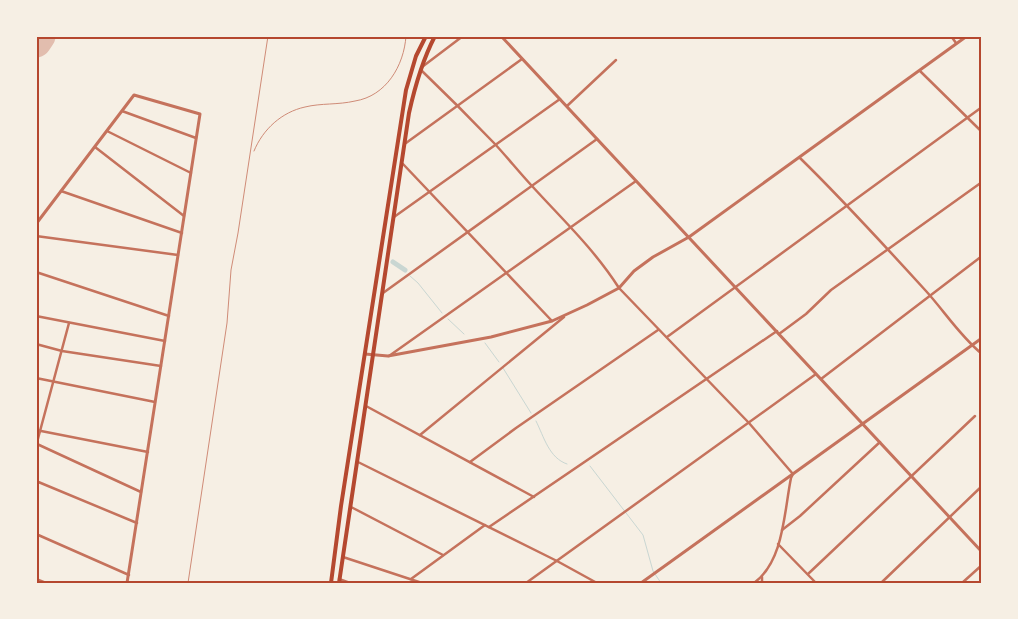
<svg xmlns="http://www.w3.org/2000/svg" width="1018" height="619" font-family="'Fira Sans',sans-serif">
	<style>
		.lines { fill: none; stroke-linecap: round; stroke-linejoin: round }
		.stream { stroke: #c9d6d2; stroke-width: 1 }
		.canal { stroke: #c9d6d2; stroke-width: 5 }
		.runway { stroke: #e2bdae; stroke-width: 31 }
		.minor { stroke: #c5725c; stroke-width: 2.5 }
		.tertiary { stroke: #c5725c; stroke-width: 3 }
		.primary { stroke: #b5482f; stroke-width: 4 }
		.rail { stroke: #cf8b77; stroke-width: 1 }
		.neatline { fill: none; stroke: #b5482f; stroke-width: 2 }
	</style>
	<rect width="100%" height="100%" fill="#f6efe4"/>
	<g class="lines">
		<!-- stream -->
		<g class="stream">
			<polyline points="410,276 418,283 442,313"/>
			<polyline points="448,319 464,334"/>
			<polyline points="485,343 499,362"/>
			<polyline points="503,368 531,413"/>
			<path d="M536 421C544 437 549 458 567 464"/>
			<polyline points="590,466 643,535 653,571 661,583"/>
		</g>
		<!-- canal -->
		<polyline class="canal" points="393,262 405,270"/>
		<!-- runway -->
		<polyline class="runway" points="36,42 40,36"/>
		<!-- minor -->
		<g class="minor">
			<polyline points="951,36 956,43"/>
			<polyline points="422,67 463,36"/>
			<path d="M421 70C446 94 470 118 494 143 507 157 519 172 532 186 563 220 594 249 619 288L749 423 793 474 791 478C784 512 784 561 754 583"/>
			<polyline points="920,71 982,132"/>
			<polyline points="567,106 616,60"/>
			<polyline points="122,111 196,138"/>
			<polyline points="107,131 191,173"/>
			<polyline points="406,143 522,59"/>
			<polyline points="95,147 184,216"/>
			<path d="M800 158C844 201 885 246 926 291 945 312 960 336 982 354"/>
			<polyline points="403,164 552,321"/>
			<polyline points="61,191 182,233"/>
			<polyline points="394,217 560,99"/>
			<polyline points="36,236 178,255"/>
			<polyline points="36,272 169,316"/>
			<polyline points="383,293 597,139"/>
			<polyline points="36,316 165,341"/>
			<polyline points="779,334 806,314 831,290 982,182"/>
			<polyline points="667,337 982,107"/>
			<polyline points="36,344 62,351 161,366"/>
			<polyline points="389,356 636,181"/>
			<polyline points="36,378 155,402"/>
			<polyline points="821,379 982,256"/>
			<polyline points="366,406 534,497"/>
			<polyline points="36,430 148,452"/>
			<polyline points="420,435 564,317"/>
			<polyline points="37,444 141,492"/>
			<polyline points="36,446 69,323"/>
			<polyline points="358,462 557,561 597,583"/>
			<polyline points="470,462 516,428 658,330"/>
			<polyline points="36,481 137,523"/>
			<polyline points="351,507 443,555"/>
			<polyline points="489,527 777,331"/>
			<polyline points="782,530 800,516 880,442"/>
			<polyline points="36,534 129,575"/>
			<polyline points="778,544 816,583"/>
			<polyline points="343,557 422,583"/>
			<polyline points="808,574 975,416"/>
			<polyline points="762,577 762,583"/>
			<polyline points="36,579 46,583"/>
			<polyline points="339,579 350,583"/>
			<polyline points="411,579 485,525"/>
			<polyline points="526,583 816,374"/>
			<polyline points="881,583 982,486"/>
			<polyline points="962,583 982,565"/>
		</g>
		<!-- tertiary -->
		<g class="tertiary">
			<polyline points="501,36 982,552"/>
			<polyline points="36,224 134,95 200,114 127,583"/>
			<polyline points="365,354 388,356 491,337 552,321 587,305 619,288 634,271 653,257 689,237 967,36"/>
			<polyline points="641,583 982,338"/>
		</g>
		<!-- primary -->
		<g class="primary">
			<polyline points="331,583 341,506 406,90 416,56 426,36"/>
			<path d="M339 583 409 113C415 86 422 61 435 36"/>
		</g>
		<!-- rail -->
		<g class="rail">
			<path d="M254 151C263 129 282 112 305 107 321 103 338 105 355 101 386 96 404 66 406 36"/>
			<polyline points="188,583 227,323 231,270 238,233 268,36"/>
		</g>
	</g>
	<!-- border -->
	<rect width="1018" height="619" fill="none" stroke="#f6efe4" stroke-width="75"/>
	<rect x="38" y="38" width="942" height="544" class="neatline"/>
</svg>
